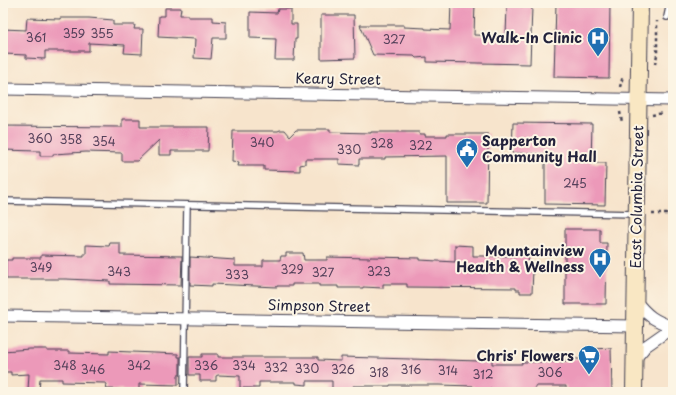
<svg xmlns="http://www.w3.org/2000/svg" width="676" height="395" font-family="'Playpen Sans',sans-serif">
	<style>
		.building { fill: #ec99b9 }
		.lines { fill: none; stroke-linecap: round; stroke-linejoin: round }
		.lane-casing { stroke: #423f51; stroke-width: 8 }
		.street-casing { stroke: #423f51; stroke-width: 13 }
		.secondary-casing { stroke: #423f51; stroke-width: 18 }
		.path { stroke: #423f51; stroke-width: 2.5; stroke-dasharray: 3 3; stroke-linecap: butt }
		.lane { stroke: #fff; stroke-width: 5.5 }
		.street { stroke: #fff; stroke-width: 11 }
		.secondary { stroke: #f9e7c3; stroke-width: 16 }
		.labels { text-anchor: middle; stroke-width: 4; stroke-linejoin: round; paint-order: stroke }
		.number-label { font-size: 12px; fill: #54405a }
		.poi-label { font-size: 14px; font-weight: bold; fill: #22223b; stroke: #fcf5e5; text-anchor: end }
		.street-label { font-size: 14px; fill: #22223b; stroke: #fcf5e5 }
	</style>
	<rect width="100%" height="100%" fill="#fcf5e5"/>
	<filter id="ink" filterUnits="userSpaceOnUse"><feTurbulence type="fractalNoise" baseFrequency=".025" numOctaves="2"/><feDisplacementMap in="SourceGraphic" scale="8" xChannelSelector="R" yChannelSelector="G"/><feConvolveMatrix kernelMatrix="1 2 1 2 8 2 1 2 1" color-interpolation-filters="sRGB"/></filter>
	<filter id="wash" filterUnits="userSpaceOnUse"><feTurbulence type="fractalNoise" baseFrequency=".012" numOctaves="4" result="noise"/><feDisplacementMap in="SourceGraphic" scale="16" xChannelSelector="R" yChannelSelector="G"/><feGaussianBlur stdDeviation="0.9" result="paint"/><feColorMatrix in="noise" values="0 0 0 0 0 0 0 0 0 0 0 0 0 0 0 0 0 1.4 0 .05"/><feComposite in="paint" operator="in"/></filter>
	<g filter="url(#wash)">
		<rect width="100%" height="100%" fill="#f7e4cc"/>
		<g id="blocks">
			<!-- building -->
			<g class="building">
				<polygon points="451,3 475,3 474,35 506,36 507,6 532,7 530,64 427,62 427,57 416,58 414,56 373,55 360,25 404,25 404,27 425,28 425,29 450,30"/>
				<polygon points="556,3 610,3 609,78 554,77"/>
				<polygon points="165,8 181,8 180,15 188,15 188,17 213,17 213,21 226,22 226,38 213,38 211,59 194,58 195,39 158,37 159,16 165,16"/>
				<polygon points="278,9 291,9 291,24 297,24 297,39 295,39 294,60 275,60 276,39 250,38 250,12 277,13"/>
				<polygon points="321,15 354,15 355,58 321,59"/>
				<polygon points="27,18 60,19 60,18 89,18 113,20 113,25 135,25 134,29 143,29 142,54 124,53 125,45 89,43 89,51 45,51 45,59 26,58 26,55 4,54 3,53 3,29 26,30"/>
				<polygon points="122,119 140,119 140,127 209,127 208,151 171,151 171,155 159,155 159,140 137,161 122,161 122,153 86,152 53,154 53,156 40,156 40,151 37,151 3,150 3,126 122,127"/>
				<polygon points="513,123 592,124 591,163 606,163 605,205 545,204 545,154 512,153"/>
				<polygon points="316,129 330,129 330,132 371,133 371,132 419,132 419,134 425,134 425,136 447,136 447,134 488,134 487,203 447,203 447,156 385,157 385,159 359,159 359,165 339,164 339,159 305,159 305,164 300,165 300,171 264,170 264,166 238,166 239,162 232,161 233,131 278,131 280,130 285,130 290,136 296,130 316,130"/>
				<polygon points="565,229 600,229 600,243 607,243 606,304 565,304"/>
				<polygon points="110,243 120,243 120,255 182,256 181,285 110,284 110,281 66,279 6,279 6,260 12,260 12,258 41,258 41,255 84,256 84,254 86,254 86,245 109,246"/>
				<polygon points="455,245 473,246 473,256 517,256 517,253 528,253 529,269 533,269 532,293 520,293 520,290 516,290 516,288 407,287 407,284 383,284 383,288 363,287 363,288 338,288 338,286 319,286 319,284 292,284 292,286 277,286 277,287 212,284 212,286 190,285 190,257 235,260 235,266 263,266 263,260 280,260 281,256 286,256 286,253 303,253 304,260 327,260 327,257 370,258 370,257 420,258 420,260 455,262"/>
				<polygon points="611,348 612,392 566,392 566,386 535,386 535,391 490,389 490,391 474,391 473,386 439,385 390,385 390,386 353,386 353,390 332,390 332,381 307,381 307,385 296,384 296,382 259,382 259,388 240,388 240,376 218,375 216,376 216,381 200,381 200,375 189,375 189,357 202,357 202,354 218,354 218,357 318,357 318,360 341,361 341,357 480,361 480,359 492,359 492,364 522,364 522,362 566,362 566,359 592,359 592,349"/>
				<polygon points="30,349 47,349 47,351 69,351 69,353 109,354 109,351 178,354 178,357 180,357 180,375 178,375 178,385 139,384 139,390 106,389 107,384 105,383 62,382 62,379 40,379 39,391 28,390 29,374 11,375 11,372 4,372 3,351"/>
			</g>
		</g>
	</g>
	<g filter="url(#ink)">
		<use href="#blocks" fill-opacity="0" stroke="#423f51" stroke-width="1"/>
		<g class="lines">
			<!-- lane casing -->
			<g class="lane-casing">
				<g id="lane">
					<polyline points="667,17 670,3"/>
					<polyline points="3,201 636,214"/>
					<polyline points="184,392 187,205"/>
				</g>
			</g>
			<!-- street casing -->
			<g class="street-casing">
				<g id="street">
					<polyline points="3,89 673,100"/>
					<path d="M635 300C647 316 655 321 673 327"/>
					<polyline points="3,316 635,326"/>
					<polyline points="634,360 646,346 673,327"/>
				</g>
			</g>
			<!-- secondary casing -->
			<g class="secondary-casing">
				<polyline id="secondary" points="634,392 640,3"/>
			</g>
			<!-- path -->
			<g class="path">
				<polyline points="655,64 657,55 657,21"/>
				<polyline points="620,87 623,76"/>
				<polyline points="620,112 622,122"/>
				<polyline points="652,115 663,113"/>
				<polyline points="652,214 673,214"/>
			</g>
			<!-- lane -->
			<use href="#lane" class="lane"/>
			<!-- street -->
			<use href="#street" class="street"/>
			<!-- secondary -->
			<use href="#secondary" class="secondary"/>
		</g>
	</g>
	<!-- icons -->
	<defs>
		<g id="hospital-pin" transform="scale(1.15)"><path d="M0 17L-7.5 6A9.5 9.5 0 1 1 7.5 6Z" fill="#1f6fb2" stroke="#fcf5e5"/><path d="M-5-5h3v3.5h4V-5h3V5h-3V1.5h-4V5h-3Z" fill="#fff"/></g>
		<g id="civic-pin" transform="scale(1.15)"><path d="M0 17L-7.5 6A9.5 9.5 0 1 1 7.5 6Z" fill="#1f6fb2" stroke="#fcf5e5"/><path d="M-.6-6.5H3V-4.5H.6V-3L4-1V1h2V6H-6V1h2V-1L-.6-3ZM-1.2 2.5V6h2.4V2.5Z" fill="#fff"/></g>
		<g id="supermarket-pin" transform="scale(1.15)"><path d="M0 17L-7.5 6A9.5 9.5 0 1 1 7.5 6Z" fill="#1f6fb2" stroke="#fcf5e5"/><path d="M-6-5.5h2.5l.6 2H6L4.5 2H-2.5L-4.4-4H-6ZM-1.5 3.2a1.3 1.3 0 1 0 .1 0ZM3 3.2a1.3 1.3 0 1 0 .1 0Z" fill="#fff"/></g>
	</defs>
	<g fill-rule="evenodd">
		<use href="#hospital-pin" x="598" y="38"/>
		<use href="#civic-pin" x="467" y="149"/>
		<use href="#hospital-pin" x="600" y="259"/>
		<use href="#supermarket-pin" x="589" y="356"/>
	</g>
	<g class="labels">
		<!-- number labels -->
		<g class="number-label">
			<text x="74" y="38">359</text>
			<text x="102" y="38">355</text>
			<text x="36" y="42">361</text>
			<text x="394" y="44">327</text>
			<text x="40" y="143">360</text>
			<text x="71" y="144">358</text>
			<text x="104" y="146">354</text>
			<text x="262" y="147">340</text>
			<text x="382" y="148">328</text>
			<text x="421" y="150">322</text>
			<text x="349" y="154">330</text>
			<text x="575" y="188">245</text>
			<text x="41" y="272">349</text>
			<text x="292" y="274">329</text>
			<text x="119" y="276">343</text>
			<text x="379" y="276">323</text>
			<text x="323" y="277">327</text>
			<text x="237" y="279">333</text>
			<text x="65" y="370">348</text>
			<text x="139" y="370">342</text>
			<text x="206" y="370">336</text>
			<text x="244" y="370">334</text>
			<text x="276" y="372">332</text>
			<text x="307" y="373">330</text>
			<text x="93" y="374">346</text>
			<text x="343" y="374">326</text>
			<text x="411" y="374">316</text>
			<text x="448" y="375">314</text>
			<text x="379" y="377">318</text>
			<text x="550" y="377">306</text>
			<text x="483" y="379">312</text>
		</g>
		<!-- poi labels -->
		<g class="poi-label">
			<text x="582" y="43">Walk-In Clinic</text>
			<text x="482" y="146" text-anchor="start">Sapperton<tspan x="482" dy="16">Community Hall</tspan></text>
			<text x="584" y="256">Mountainview<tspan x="584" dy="16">Health &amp; Wellness</tspan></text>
			<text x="574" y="361">Chris' Flowers</text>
		</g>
		<!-- street labels -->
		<g class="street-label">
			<text transform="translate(338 79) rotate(1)" y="5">Keary Street</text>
			<text transform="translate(637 197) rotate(-89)" y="5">East Columbia Street</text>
			<text transform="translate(319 306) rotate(1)" y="5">Simpson Street</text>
		</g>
	</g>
	<!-- margin -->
	<rect width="676" height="395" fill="none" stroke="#fcf5e5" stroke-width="16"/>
</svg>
